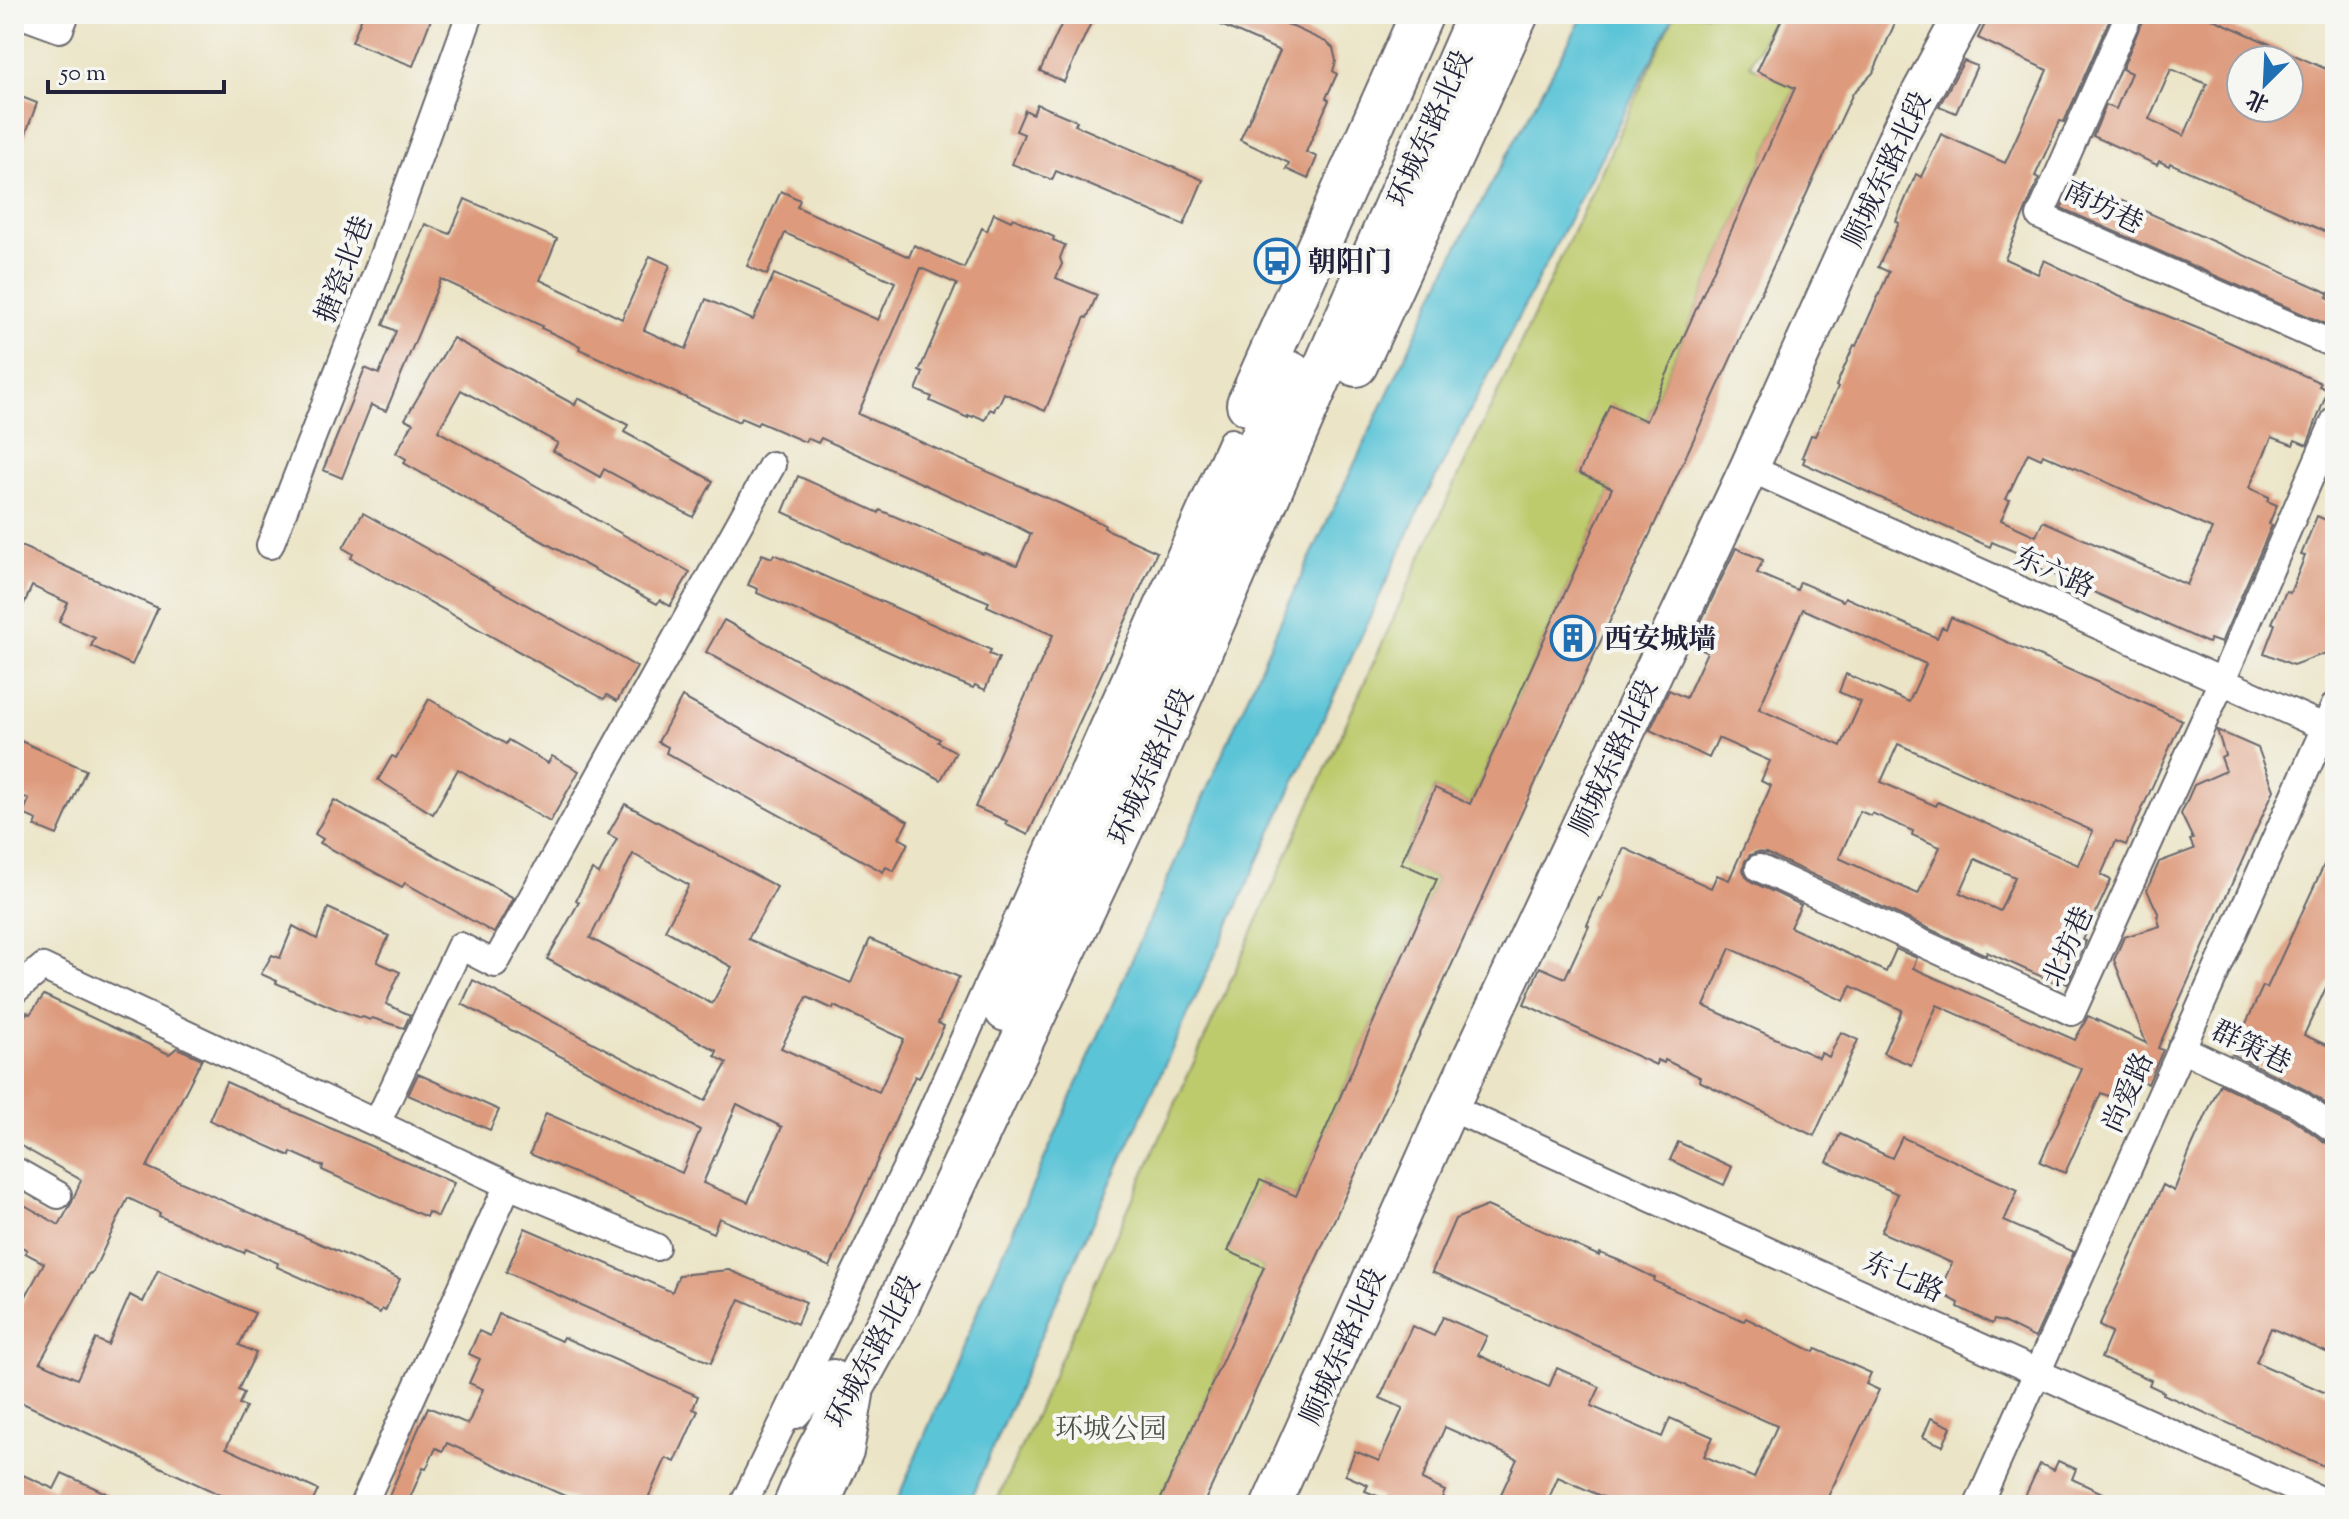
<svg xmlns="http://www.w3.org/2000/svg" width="2349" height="1519" font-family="'Sorts Mill Goudy','Noto Serif SC',serif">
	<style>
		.green { fill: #bdcb6d; stroke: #707654; stroke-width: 2 }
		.water { fill: #5bc4d7; stroke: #3e7389; stroke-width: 2 }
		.building { fill: #dd9a7b; fill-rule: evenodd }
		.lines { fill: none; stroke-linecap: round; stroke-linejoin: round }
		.street-casing { stroke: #68666c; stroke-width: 30 }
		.secondary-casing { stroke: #68666c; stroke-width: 42 }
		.primary-casing { stroke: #68666c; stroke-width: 46 }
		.street { stroke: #fff; stroke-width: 26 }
		.secondary { stroke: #fff; stroke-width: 38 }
		.primary { stroke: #fff; stroke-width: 42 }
		.labels { text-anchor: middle; stroke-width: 8; stroke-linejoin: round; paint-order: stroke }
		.street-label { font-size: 28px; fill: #22223b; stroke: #f6f6f2 }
		.poi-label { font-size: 28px; font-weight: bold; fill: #22223b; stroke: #f6f6f2; text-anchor: start }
		.park-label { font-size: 28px; fill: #50554a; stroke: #f6f6f2 }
	</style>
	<rect width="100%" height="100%" fill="#f6f6f2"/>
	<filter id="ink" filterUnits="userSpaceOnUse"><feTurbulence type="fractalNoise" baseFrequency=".0125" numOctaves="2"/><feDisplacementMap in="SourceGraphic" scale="16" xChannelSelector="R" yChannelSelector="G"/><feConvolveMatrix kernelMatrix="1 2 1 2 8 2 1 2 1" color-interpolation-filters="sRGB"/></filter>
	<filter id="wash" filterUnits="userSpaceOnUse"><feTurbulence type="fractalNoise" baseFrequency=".006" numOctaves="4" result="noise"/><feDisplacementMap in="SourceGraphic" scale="32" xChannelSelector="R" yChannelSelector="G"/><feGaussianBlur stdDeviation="1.8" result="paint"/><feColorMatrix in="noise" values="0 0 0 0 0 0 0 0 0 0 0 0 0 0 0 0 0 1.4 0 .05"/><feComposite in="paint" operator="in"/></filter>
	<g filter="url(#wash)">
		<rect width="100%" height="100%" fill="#ebe4c6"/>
		<!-- green -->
		<polygon class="green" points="1675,14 1776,14 1750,65 1795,88 1646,421 1611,405 1580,473 1612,488 1470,804 1435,788 1401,862 1437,879 1296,1196 1260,1180 1228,1250 1264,1267 1158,1505 995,1505 1425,548"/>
		<!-- water -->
		<polygon class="water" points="1584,14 1675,14 1420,508 1046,1324 968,1505 895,1505 978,1310 1291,598 1457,247"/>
		<g id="blocks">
			<!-- building -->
			<g class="building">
				<polygon points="363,14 433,14 413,66 352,42"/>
				<polygon points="1066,14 1095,14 1064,82 1040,71"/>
				<polygon points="1196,14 1265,14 1326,42 1333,48 1336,61 1333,71 1337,74 1326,98 1329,100 1306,152 1317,157 1308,179 1286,169 1289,163 1240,140 1280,51"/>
				<polygon points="1784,14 1899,14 1873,73 1853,93 1203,1505 1158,1505 1264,1267 1228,1251 1260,1180 1296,1196 1437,879 1401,863 1435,788 1470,804 1612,488 1579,473 1610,404 1646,421 1795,88 1757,71"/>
				<path d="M1990 14H2112L2064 122 2060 121 2035 176 2039 178 2005 259 2038 274 2044 260 2116 295 2202 330 2321 383 2319 386 2328 390 2307 445 2295 440 2293 445 2272 437 2249 488 2269 497 2267 501 2277 505 2269 524 2272 525 2221 643 2210 639 2208 643 2037 567 2039 562 1992 542 1990 547 1803 463 1805 458 1802 457 1811 435 1815 436 1838 387 1836 386 1854 345 1856 346 1889 272 1878 267 1899 223 1896 221 1916 174 1921 177 1941 134 2005 163 2047 70 1978 38ZM2028 453 2041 459 2043 454 2212 529 2187 585 2043 521 2036 536 2001 520 2010 500 2006 499Z"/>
				<path d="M2145 14H2202L2335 73V236L2170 163 2169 166 2159 161 2157 165 2093 136 2106 105 2116 109 2131 73 2122 69ZM2241 60H2289V108H2241ZM2171 69 2207 84 2184 136 2149 119Z"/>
				<polygon points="1964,61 1977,66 1956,113 1939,106"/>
				<polygon points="14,94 37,103 16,160 14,160"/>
				<polygon points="1037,104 1077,121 1075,125 1203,180 1184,225 1056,171 1052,180 1012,164 1024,134 1016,131 1025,110 1033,114"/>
				<polygon points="2076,180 2097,190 2118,204 2120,200 2329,293 2327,297 2335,301 2335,328 2061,208"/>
				<polygon points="781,191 800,200 797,207 909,257 914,245 964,268 982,228 987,231 994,213 1011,221 1013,218 1054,237 1053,240 1065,245 1060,258 1062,264 1056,278 1097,295 1087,318 1085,317 1045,411 1004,393 998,406 996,406 994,411 990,409 985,420 974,415 973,417 968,415 968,418 930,401 932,397 916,390 923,373 919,371 957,284 921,268 858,414 1063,505 1105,525 1104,528 1157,552 1028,835 1005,824 1007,821 975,807 1053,635 987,606 989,602 882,558 783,512 798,476 879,513 880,510 983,554 984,553 1017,565 1031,534 1010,523 821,438 818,443 807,438 805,442 759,422 757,425 741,418 739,422 579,349 580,346 541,328 542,326 441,279 386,411 371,405 342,478 323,470 365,368 379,374 396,331 383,325 425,224 450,234 465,199 557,239 540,280 622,319 650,256 670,265 644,330 686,349 706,299 753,320 774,274 878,320 895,282 785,233 767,275 747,266"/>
				<polygon points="453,338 575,405 578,398 628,425 624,432 713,481 693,517 604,469 600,477 553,451 558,443 461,390 438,431 690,572 670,606 660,600 657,604 520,529 404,463 406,459 396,453 413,423 405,419"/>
				<polygon points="363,513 637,667 617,701 607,695 604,699 351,558 353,554 343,548"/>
				<polygon points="2317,516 2335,524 2335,638 2329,652 2293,665 2264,653 2275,624 2272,623 2286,591 2290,593 2305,556 2301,555"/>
				<polygon points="14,543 158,608 132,665 91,646 95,638 59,622 68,603 32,586 14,626"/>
				<path d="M1736 548 1763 560 1757 573 1797 590 1800 582 1843 601 1845 597 1937 638 1942 627 1946 629 1951 617 2182 720 2126 845 2116 841 2101 875 2111 880 2083 940 2086 941 2067 984 2062 981 2060 985 1987 952 1986 955 1766 853 1757 852 1750 855 1745 861 1743 870 1746 877 1752 882 1801 905 1790 927 1886 972 1896 949 1917 958 1913 968 2075 1040 2088 1016 2146 1043 2114 960 2124 937 2160 926 2157 916 2159 915 2147 890 2159 862 2194 849 2190 840 2193 839 2181 814 2194 785 2226 771 2221 757 2225 755 2217 730 2258 748 2274 790 2158 1048 2163 1050 2148 1084 2129 1075 2118 1100 2101 1093 2065 1173 2040 1162 2082 1069 1937 1005 1911 1065 1883 1053 1902 1010 1851 986 1844 1001 1730 948 1704 1006 1819 1058 1821 1053 1829 1057 1841 1032 1858 1040 1814 1136 1699 1081 1700 1077 1665 1060 1664 1063 1657 1060 1656 1065 1524 1004 1540 967 1565 978 1589 926 1587 925 1599 898 1601 899 1624 848 1711 888 1717 875 1729 880 1771 786 1761 781 1770 761 1718 738 1709 758 1650 730 1669 690 1686 698 1707 652 1690 645ZM1803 609 1926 664 1909 702 1846 674 1839 692 1861 702 1841 746 1759 709ZM1898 744 2093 831 2078 865 1938 802 1936 806 1881 782ZM1860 811 1871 816 1872 813 1913 831 1912 835 1940 847 1918 894 1839 858ZM1975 859 2015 877 2000 911 1960 893Z"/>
				<polygon points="762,554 772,558 774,554 991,650 989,654 999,658 985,690 975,685 973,688 941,675 757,593 758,589 748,585"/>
				<polygon points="724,620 940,739 938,742 956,752 941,780 706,652"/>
				<polygon points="682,697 908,821 899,838 908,843 894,871 886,867 883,872 666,753 668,747 658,742"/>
				<polygon points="429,699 506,744 508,740 548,763 552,756 579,771 550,822 458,769 433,814 378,780 392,756 396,758"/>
				<polygon points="14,738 86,770 57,835 35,826 37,820 23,814 29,799 14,792"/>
				<polygon points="334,800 514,898 494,933 405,883 402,887 320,843 323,839 315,834"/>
				<path d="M625 804 777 887 748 939 851 983 870 939 959 977 938 1023 944 1026 919 1078 915 1076 830 1267 719 1218 713 1233 530 1154 546 1113 682 1173 700 1130 462 1004 473 980 705 1101 727 1063 715 1056 717 1051 547 959 579 902 576 900 592 870 599 874 617 839 608 834ZM633 854 689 885 665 930 732 967 712 1004 590 938ZM807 997 833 1009 834 1006 904 1039 879 1092 781 1048ZM737 1104 782 1127 748 1202 703 1183Z"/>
				<polygon points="2335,841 2335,984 2329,981 2304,1035 2335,1049 2335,1110 2306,1090 2232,1054 2263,986 2267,988"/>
				<polygon points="328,908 389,936 377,962 400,972 386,1004 410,1015 404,1028 372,1018 370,1020 363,1017 361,1018 336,1009 276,983 277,981 261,974 272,955 280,958 293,926 317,939"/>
				<polygon points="44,995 169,1054 177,1048 202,1059 147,1167 400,1279 385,1311 382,1309 380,1313 277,1267 278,1263 246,1249 244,1253 159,1216 160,1213 128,1198 92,1274 90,1273 40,1362 77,1379 96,1339 108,1345 130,1295 143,1302 158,1270 255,1313 239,1345 256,1353 238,1390 244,1393 239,1404 246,1407 226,1448 318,1490 311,1505 242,1505 14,1399 14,1303 20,1307 44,1263 25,1253 27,1250 14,1242 14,1199 59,1225 72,1202 81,1180 14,1142 14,1037 27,1012 30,1014"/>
				<polygon points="418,1074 499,1110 490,1130 408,1095"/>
				<polygon points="226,1082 454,1183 438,1217 428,1212 426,1217 322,1170 323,1166 291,1152 290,1156 209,1120"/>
				<polygon points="2220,1084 2291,1118 2326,1143 2335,1146 2335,1356 2271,1328 2256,1362 2335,1397 2335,1471 2163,1394 2164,1392 2149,1385 2151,1380 2101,1358 2112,1332 2099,1326 2163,1185 2174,1191 2190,1151"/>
				<polygon points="1840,1134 1892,1158 1902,1137 2018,1190 2004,1221 2074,1252 2035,1338 2003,1322 1994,1320 1992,1324 1958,1307 1959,1303 1939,1292 1952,1263 1881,1232 1898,1194 1827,1162"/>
				<polygon points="1678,1142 1732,1167 1724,1185 1670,1160"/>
				<polygon points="1487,1206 1599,1256 1600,1253 1618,1260 1655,1278 1654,1281 1744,1321 1746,1318 1814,1352 1816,1349 1871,1373 1866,1384 1879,1390 1824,1505 1621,1505 1558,1477 1546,1505 1496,1505 1517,1459 1445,1427 1422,1480 1445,1491 1439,1505 1376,1505 1380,1497 1365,1491 1368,1485 1345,1475 1355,1451 1379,1461 1403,1408 1380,1398 1395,1364 1412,1326 1434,1336 1443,1317 1487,1336 1478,1355 1549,1387 1557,1368 1600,1387 1591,1406 1662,1437 1670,1418 1713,1437 1704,1456 1754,1478 1777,1426 1432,1272 1455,1219"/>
				<polygon points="525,1228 672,1292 679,1275 729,1270 806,1302 797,1324 740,1299 711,1363 506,1272"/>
				<polygon points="499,1314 561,1341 563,1337 698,1396 693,1409 698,1411 675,1462 666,1458 645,1505 585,1505 447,1443 443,1451 436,1448 426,1469 423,1468 407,1505 385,1505 428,1407 468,1424 483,1389 469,1383 480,1359 469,1354 479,1331 490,1336"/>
				<polygon points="1931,1418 1951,1427 1943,1446 1923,1437"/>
				<polygon points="2058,1461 2076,1469 2072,1479 2128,1505 2021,1505 2040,1464 2054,1470"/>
				<polygon points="14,1471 54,1489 62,1473 132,1505 14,1505"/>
			</g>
		</g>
	</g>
	<g filter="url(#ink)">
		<use href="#blocks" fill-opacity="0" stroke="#68666c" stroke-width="2"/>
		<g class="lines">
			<!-- street casing -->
			<g class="street-casing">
				<g id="street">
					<polyline points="19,14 60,29 66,14"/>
					<polyline points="2129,14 2040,216 2335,345"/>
					<polyline points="1749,468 2335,732"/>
					<polyline points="270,545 377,272 470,14"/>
					<polyline points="1759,868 2072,1012 2222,681 2335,420"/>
					<polyline points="14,991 43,967 508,1185 656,1247"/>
					<polyline points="2181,1048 2299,1104 2335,1130"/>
					<polyline points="1449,1107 2331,1505"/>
					<polyline points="377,1123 460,946 495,964 772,465"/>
					<polyline points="14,1170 58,1195"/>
					<polyline points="796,1415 833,1373"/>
					<polyline points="363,1505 508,1185"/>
					<polyline points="743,1505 906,1168 1231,442"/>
					<polyline points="826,1505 850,1452 860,1395"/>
					<polyline points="1978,1505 2335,705"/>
				</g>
			</g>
			<!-- secondary casing -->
			<g class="secondary-casing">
				<polyline id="secondary" points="1271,1505 1449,1107 1749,468 1902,128 1964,14"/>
			</g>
			<!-- primary casing -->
			<g class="primary-casing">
				<g id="primary">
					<polyline points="1356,365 1517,14"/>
					<polyline points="1248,404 1422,14"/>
					<polyline points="1006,1010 1186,604 1291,373"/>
					<polyline points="795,1505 818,1451 896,1309 1140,790 1479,14"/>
				</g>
			</g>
			<!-- street -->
			<use href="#street" class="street"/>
			<!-- secondary -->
			<use href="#secondary" class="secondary"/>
			<!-- primary -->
			<use href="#primary" class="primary"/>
		</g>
	</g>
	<!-- icons -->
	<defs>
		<g id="bus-ring" transform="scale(2.3)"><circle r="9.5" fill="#f6f6f2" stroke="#1f6fb2" stroke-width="1.5"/><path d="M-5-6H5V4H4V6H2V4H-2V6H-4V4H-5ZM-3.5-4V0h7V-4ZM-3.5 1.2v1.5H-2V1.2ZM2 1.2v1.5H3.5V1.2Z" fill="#1f6fb2"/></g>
		<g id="building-ring" transform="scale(2.3)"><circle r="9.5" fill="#f6f6f2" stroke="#1f6fb2" stroke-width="1.5"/><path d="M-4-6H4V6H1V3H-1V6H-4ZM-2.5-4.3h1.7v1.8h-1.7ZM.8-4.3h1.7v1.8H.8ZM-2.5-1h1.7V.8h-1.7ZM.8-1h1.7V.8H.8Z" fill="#1f6fb2"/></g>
	</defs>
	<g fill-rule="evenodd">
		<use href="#bus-ring" x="1277" y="261"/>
		<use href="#building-ring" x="1573" y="638"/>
	</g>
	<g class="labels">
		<!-- street labels -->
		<g class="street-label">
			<text transform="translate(1429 128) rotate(-66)" y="10">环城东路北段</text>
			<text transform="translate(1886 169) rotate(-65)" y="10">顺城东路北段</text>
			<text transform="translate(2104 206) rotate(26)" y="10">南坊巷</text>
			<text transform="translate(343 269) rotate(-69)" y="10">搪瓷北巷</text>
			<text transform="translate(2055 571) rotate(24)" y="10">东六路</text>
			<text transform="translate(1613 757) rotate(-65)" y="10">顺城东路北段</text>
			<text transform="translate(1150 766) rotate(-66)" y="10">环城东路北段</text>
			<text transform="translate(2067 946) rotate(-66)" y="10">北坊巷</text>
			<text transform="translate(2252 1046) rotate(26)" y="10">群策巷</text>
			<text transform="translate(2127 1092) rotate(-66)" y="10">尚爱路</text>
			<text transform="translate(1904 1276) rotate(24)" y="10">东七路</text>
			<text transform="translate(1342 1346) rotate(-66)" y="10">顺城东路北段</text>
			<text transform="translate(872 1351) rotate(-62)" y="10">环城东路北段</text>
		</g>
		<!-- poi labels -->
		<g class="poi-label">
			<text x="1308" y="271">朝阳门</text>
			<text x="1604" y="648">西安城墙</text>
		</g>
		<!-- park labels -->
		<g class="park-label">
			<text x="1111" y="1438">环城公园</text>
		</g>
	</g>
	<!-- margin -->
	<rect width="2349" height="1519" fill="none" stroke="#f6f6f2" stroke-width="48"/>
	<!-- north arrow -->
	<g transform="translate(2265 84) rotate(204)"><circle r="38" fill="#f6f6f2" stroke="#a1a1a9" stroke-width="2"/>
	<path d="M0-6L14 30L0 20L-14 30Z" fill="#1f6fb2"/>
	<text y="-12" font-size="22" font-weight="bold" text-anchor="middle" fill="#22223b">北</text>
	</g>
	<!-- scale -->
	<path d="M48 80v12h176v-12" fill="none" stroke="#22223b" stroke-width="4"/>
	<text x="60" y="80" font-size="24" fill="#22223b" stroke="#f6f6f2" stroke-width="6" paint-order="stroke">50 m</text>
</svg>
